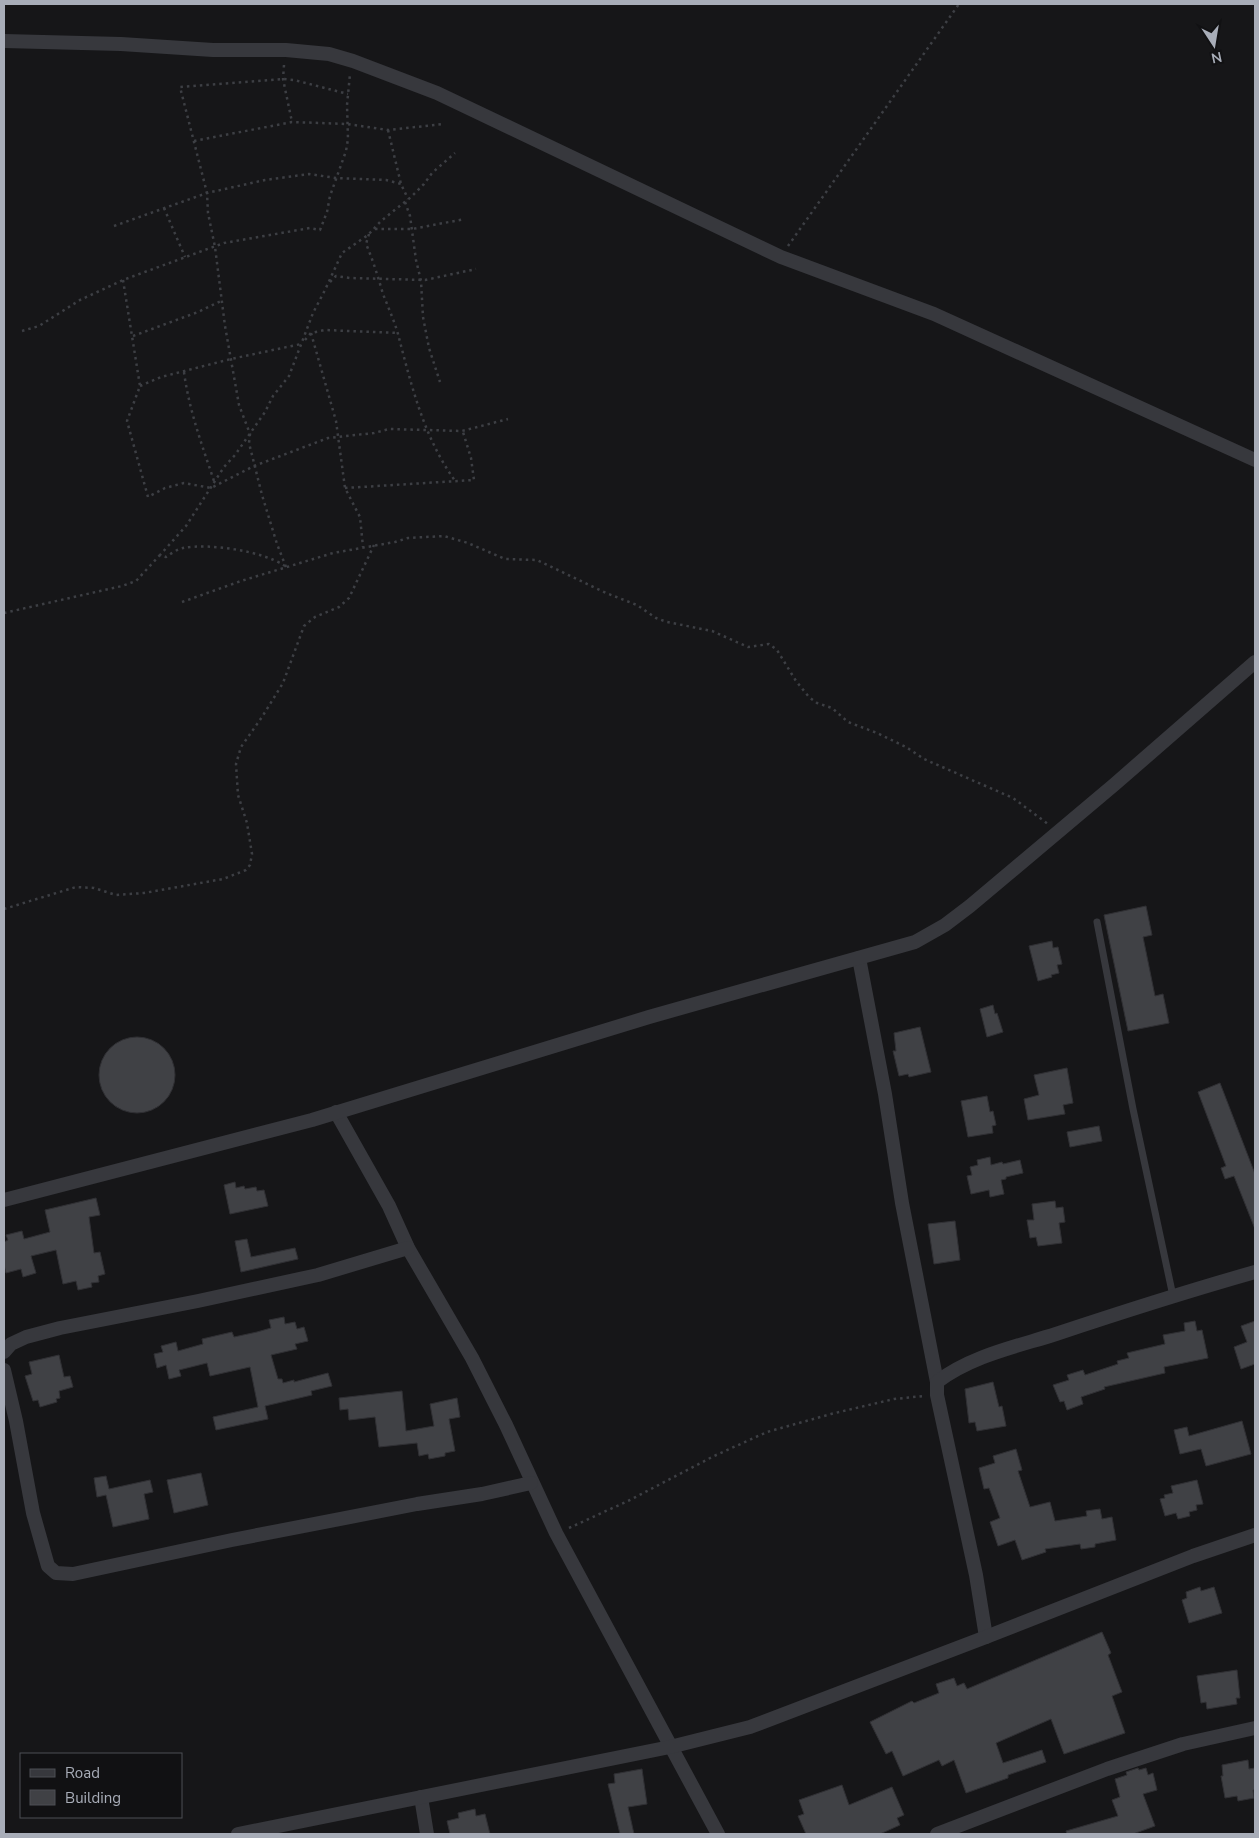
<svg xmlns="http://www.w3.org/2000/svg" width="1259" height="1838" font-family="'Nunito Sans',sans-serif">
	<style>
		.building { fill: #404145; stroke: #303034 }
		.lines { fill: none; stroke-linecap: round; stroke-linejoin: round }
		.path { stroke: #3d3f44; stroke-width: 2.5; stroke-dasharray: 2.5 4; stroke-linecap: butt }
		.service { stroke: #37383d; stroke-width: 7 }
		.minor { stroke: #37383d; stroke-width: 14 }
	</style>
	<rect width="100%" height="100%" fill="#161618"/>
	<!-- building -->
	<g class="building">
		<polygon points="1146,906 1152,935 1143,937 1155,996 1163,994 1169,1023 1128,1031 1104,915"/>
		<polygon points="1052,941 1053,948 1058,947 1062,964 1057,965 1059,973 1051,975 1052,977 1038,981 1029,946"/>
		<polygon points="993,1005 995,1014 997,1013 1003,1032 987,1037 980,1009"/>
		<polygon points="920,1027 931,1072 909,1077 908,1074 899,1076 893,1051 896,1051 894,1033"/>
		<circle cx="137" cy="1075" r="38"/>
		<polygon points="1067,1068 1073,1103 1063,1105 1065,1114 1028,1120 1024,1099 1039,1095 1034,1075"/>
		<polygon points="1220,1083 1255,1174 1255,1229 1234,1176 1225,1179 1221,1168 1226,1166 1198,1092"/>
		<polygon points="987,1096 990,1112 993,1111 996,1125 992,1126 993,1133 968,1137 961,1101"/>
		<polygon points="1099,1126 1102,1141 1070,1147 1067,1132"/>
		<polygon points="990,1157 991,1165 1002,1162 1003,1164 1020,1160 1023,1173 1006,1177 1006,1179 1001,1180 1004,1194 990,1197 989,1190 971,1194 967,1176 972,1175 970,1167 978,1165 977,1160"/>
		<polygon points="235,1182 236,1188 244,1186 245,1189 256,1187 257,1191 264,1190 268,1206 230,1214 224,1185"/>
		<polygon points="96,1198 100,1215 89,1217 94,1253 100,1252 105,1274 98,1276 99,1282 91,1283 92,1287 78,1290 76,1281 63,1284 56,1250 31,1256 36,1273 23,1277 21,1269 6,1273 4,1265 4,1242 8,1240 6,1235 22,1231 24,1239 50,1232 45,1210"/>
		<polygon points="1055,1201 1056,1208 1063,1207 1065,1222 1059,1223 1062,1243 1038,1246 1036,1237 1030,1238 1027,1220 1034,1220 1032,1204"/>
		<polygon points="955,1221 960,1260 934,1264 928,1224"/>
		<polygon points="247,1239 251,1257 295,1248 298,1259 241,1272 235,1241"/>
		<polygon points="284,1317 285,1324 295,1322 297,1329 304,1327 308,1341 295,1344 297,1349 271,1355 278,1379 282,1379 283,1383 294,1380 294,1382 328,1373 332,1386 311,1391 312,1395 265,1406 268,1419 216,1430 213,1417 258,1407 250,1367 210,1376 207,1363 179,1370 181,1376 169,1379 166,1365 157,1368 154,1354 163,1352 161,1346 176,1342 178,1351 203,1344 202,1339 232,1332 234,1337 257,1332 271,1328 269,1320"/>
		<polygon points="1195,1321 1197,1331 1202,1330 1208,1358 1164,1367 1165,1373 1104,1387 1105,1389 1081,1397 1083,1404 1067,1410 1064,1401 1060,1402 1053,1385 1069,1380 1067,1375 1083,1370 1085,1375 1118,1364 1117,1361 1129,1358 1127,1353 1165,1344 1163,1335 1185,1331 1184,1323"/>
		<polygon points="1255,1321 1255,1364 1241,1369 1234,1347 1247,1342 1241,1326"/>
		<polygon points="59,1355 64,1377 70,1376 73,1387 59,1391 60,1398 56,1399 57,1402 40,1407 38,1400 33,1401 25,1376 32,1374 29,1362"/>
		<polygon points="993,1382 999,1407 1002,1406 1006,1426 977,1431 975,1422 969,1423 965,1389"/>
		<polygon points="402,1391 406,1431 434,1426 430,1404 457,1398 460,1417 449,1419 455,1451 445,1453 445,1456 429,1459 428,1454 419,1456 417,1443 379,1447 375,1417 349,1420 348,1409 340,1410 339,1398"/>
		<polygon points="1242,1421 1251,1454 1206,1466 1201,1449 1180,1454 1174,1430 1187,1427 1189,1436"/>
		<polygon points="1016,1449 1022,1470 1018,1471 1030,1507 1050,1502 1055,1521 1087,1516 1086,1511 1100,1509 1102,1519 1112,1517 1116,1540 1095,1544 1095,1547 1081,1549 1080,1544 1045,1549 1046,1552 1022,1560 1015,1540 998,1546 990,1522 1000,1518 989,1488 984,1489 979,1468 995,1463 993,1456"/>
		<polygon points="201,1473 208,1505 174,1513 167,1480"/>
		<polygon points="106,1476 109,1489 150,1480 153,1492 144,1494 149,1519 113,1527 106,1495 97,1497 94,1478"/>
		<polygon points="1197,1480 1203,1504 1196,1505 1197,1510 1189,1512 1190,1516 1178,1519 1176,1513 1165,1516 1160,1499 1165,1498 1164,1495 1173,1493 1171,1486"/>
		<polygon points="1200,1587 1201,1591 1214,1587 1222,1613 1189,1623 1182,1600 1187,1598 1186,1592"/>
		<polygon points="1102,1632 1111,1653 1108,1655 1122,1692 1112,1696 1125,1733 1064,1754 1051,1719 996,1743 1003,1763 1042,1750 1046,1762 1008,1775 1008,1778 966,1793 954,1760 942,1766 939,1760 903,1776 892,1751 886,1754 870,1722 912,1701 914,1703 939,1693 936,1684 954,1678 957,1686 964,1683 967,1689"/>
		<polygon points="1237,1670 1240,1698 1236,1698 1237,1704 1207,1709 1206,1702 1201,1703 1197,1676"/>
		<polygon points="1248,1760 1249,1769 1255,1768 1255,1790 1253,1790 1254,1798 1238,1801 1237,1796 1225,1798 1221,1776 1223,1776 1222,1765"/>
		<polygon points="1138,1768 1139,1770 1146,1768 1148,1775 1153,1773 1157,1790 1143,1794 1155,1826 1133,1834 1067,1834 1066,1831 1118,1816 1112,1800 1120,1797 1115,1779 1127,1775 1126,1772"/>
		<polygon points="642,1769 647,1804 628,1807 634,1834 620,1834 608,1784 615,1783 614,1774"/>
		<polygon points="842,1785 849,1805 892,1787 904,1815 897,1818 900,1825 880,1834 806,1834 798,1816 804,1814 799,1800"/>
		<polygon points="475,1809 476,1816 485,1814 490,1834 450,1834 447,1821 459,1818 458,1813"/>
	</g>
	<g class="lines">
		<!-- path -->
		<g class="path">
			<polyline points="284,65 283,79 292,122"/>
			<polyline points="388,130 401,184 408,199"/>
			<polyline points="194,141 292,122 347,124 388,130 444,124"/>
			<polyline points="405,202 410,216 416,260 421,281 423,317 429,348 440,382"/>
			<polyline points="164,208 185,257"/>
			<polyline points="114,226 207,193 265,180 309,174 336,178 386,180 401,184"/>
			<polyline points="375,229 412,229 465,219"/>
			<path d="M369 234 366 244C373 260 378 277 383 294 388 307 394 320 398 334 411 384 424 439 456 482"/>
			<polyline points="788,246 959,4"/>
			<polyline points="123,280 140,386 127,421 148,497 165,488 184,483 211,488 254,466 328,438 374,433 389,429 462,431 508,419"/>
			<polyline points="330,282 336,276 350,278 425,280 476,269"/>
			<polyline points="22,331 39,326 80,300 123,280 224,243 310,228 320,230 327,212 330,196 346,151 348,139 347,105 350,74"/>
			<polyline points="311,333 336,421 345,488 360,517 363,547"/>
			<polyline points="133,336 198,312 221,301"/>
			<polyline points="305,340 311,333 325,330 398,333"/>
			<path d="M184 372C189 410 202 445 214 481"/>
			<polyline points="140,386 161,377 231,359 301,344"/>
			<polyline points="345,488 474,480 471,458 463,432"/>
			<path d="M285 566C263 551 209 543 183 548 177 549 171 554 166 557L160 555 186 526 224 467 235 455 265 412 273 396 289 376 313 313 325 290 342 253 368 235 381 221 411 197 424 184 432 173 455 153"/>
			<polyline points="286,567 277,544 262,495 249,443 250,434 239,405 225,326 215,247 208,213 207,193 180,87 283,79 294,80 348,94"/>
			<polyline points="182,602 241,581 333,553 395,542 408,538 444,536 468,543 505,559 537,560 606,593 637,605 656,618 667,622 712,631 748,647 769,644 777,650 796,681 809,697 817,703 832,708 848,722 877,733 906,747 924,759 1013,798 1048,824"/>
			<polyline points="4,613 122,586 136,581 160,555"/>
			<polyline points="4,909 76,887 94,888 116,895 144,893 223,879 246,870 250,865 252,854 247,823 238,795 236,764 241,747 262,717 283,683 304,626 315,617 339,607 349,598 374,545"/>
			<polyline points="569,1528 630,1500 714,1456 767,1432 831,1414 894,1399 924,1396"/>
		</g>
		<!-- service -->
		<polyline class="service" points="1097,922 1133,1109 1173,1296"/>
		<!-- minor -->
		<g class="minor">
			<polyline points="4,41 121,44 213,50 286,50 329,54 353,61 437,93 781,257 934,314 1255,460"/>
			<polyline points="859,958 885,1094 902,1203 937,1382"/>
			<polyline points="336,1112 389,1206 408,1248 472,1358 506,1425 556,1533 718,1834"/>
			<polyline points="4,1200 312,1120 649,1017 915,942 945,925 970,906 1115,784 1255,662"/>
			<polyline points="4,1352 11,1344 26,1337 60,1328 198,1301 318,1275 408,1248"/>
			<polyline points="4,1370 16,1421 33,1513 48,1566 56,1573 73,1574 232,1540 417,1504 482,1494 531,1483"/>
			<path d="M986 1637 976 1575 937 1395V1382C971 1356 1015 1347 1056 1334 1122 1312 1188 1291 1255 1272"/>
			<polyline points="421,1797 427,1834"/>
			<polyline points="238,1834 670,1747 750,1727 986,1637 1193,1556 1255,1535"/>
			<polyline points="937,1834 1107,1769 1183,1744 1255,1728"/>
		</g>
	</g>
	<!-- border -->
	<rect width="1259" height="1838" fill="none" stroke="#a8adb8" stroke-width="10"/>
	<!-- legend -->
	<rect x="20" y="1753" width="162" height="65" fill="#111113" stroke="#4d4f55"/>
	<rect x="30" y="1769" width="25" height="8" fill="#37383d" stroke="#4d4f55"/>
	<text x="65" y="1778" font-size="15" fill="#a8adb8">Road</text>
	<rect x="30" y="1790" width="25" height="15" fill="#404145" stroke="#4d4f55"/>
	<text x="65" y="1803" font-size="15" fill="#a8adb8">Building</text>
	<!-- north arrow -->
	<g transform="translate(1214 45) rotate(168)" stroke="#111113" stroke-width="4" paint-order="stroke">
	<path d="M0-4L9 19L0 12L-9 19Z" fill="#a8adb8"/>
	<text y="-8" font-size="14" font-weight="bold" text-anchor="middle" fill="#a8adb8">N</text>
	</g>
</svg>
